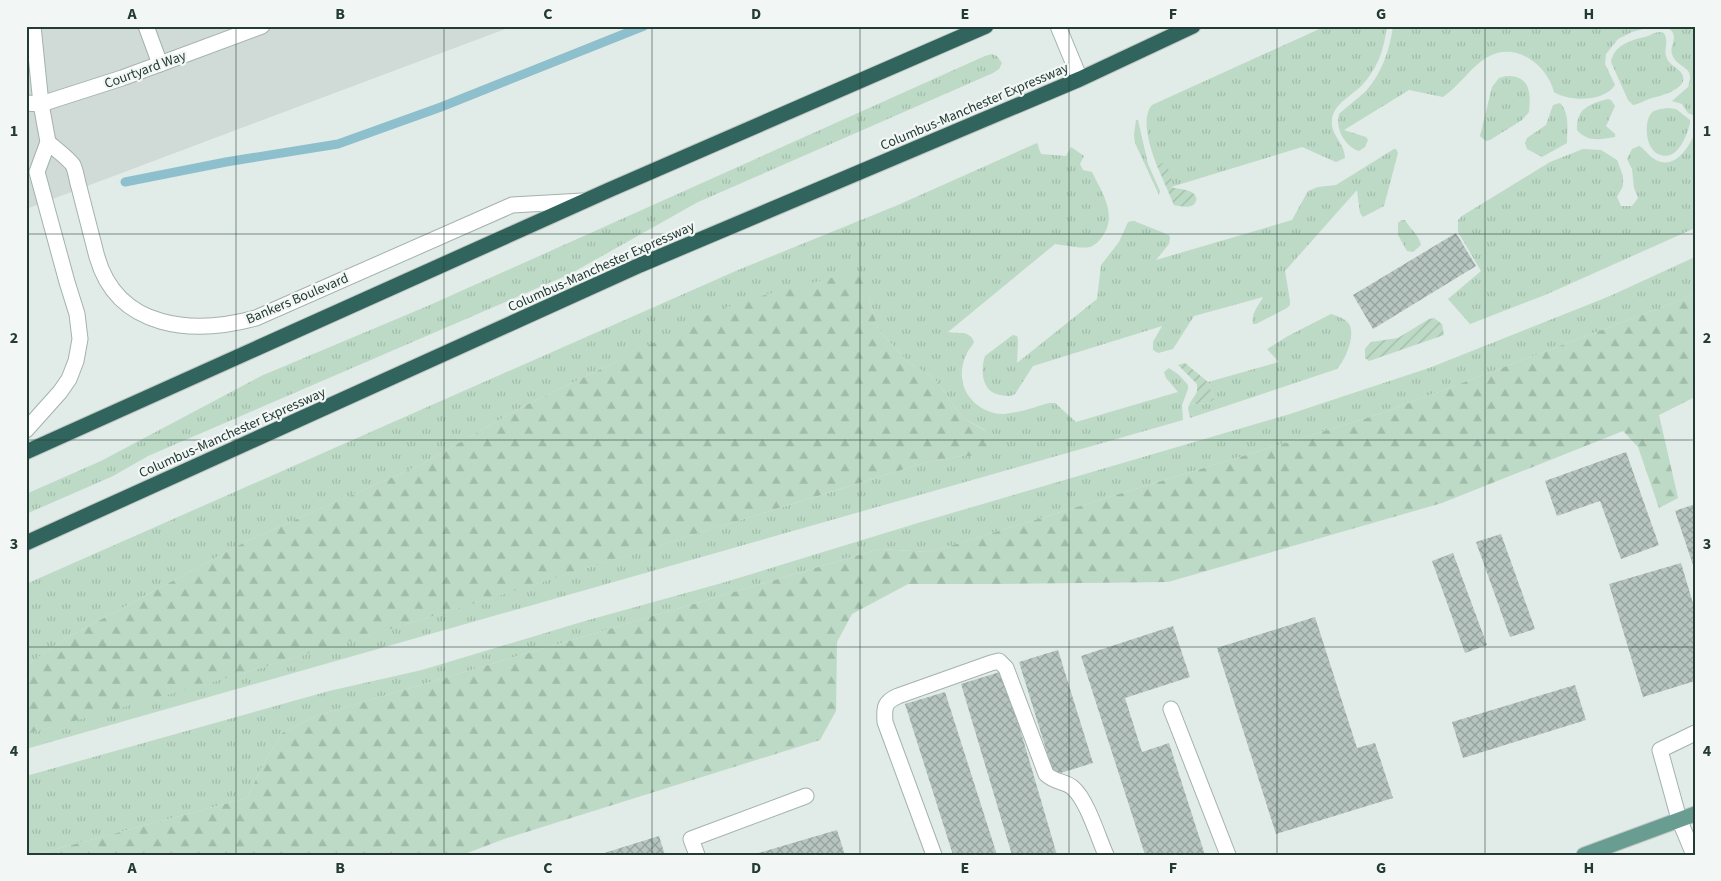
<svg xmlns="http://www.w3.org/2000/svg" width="1721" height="881" font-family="'Source Sans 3',sans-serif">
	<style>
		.built { fill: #d0dad6 }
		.grass { fill: url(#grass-tufts) }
		.forest { fill: url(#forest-firs) }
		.garden { fill: url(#garden-furrows) }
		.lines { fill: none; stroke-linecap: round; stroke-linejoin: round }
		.stream { stroke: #8dbfcc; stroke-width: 9 }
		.building { fill: url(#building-cross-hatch) }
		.minor-casing { stroke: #a4b2ae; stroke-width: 17 }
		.major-casing { stroke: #c1c8c6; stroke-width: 17 }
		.highway-casing { stroke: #c1c8c6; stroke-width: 17 }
		.minor { stroke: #fff; stroke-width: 15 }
		.major { stroke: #699d92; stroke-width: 15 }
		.highway { stroke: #31645c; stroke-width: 15 }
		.grid { fill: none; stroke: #233a35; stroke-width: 1; stroke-opacity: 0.55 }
		.labels { text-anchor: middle; stroke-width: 4.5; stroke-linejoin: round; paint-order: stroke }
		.street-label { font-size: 14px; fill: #233a35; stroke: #f2f7f5 }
		.neatline { fill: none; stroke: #233a35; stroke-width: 2 }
		.grid-label { font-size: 16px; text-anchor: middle; font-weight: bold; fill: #233a35 }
	</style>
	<defs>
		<pattern id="grass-tufts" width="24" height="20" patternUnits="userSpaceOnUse" patternTransform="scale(1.25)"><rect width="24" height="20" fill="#bcdac5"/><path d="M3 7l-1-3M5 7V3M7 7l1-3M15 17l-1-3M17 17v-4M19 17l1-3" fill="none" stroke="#a1bcaa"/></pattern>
		<pattern id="forest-firs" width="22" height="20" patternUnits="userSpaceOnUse" patternTransform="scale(1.25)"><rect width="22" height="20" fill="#bcdac5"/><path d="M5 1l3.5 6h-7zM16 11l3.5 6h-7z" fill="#a1bcaa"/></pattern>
		<pattern id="garden-furrows" width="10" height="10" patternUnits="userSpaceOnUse" patternTransform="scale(1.25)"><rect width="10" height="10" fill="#bcdac5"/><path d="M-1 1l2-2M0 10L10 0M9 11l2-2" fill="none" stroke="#a1bcaa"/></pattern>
		<pattern id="building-cross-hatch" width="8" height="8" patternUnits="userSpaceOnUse" patternTransform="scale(1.25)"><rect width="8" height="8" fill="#b7c5c0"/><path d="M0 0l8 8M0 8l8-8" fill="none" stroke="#94a19d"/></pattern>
	</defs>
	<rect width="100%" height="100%" fill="#e1ebe7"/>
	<!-- built -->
	<polygon class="built" points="26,26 513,26 26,209"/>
	<!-- grass -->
	<g class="grass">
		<path d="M1326 26H1387C1385 40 1382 55 1375 67 1371 74 1365 83 1359 88 1349 97 1333 105 1332 120 1330 135 1345 143 1345 158L1336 162 1302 147 1171 187 1162 163 1157 166C1151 150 1140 119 1152 105Z"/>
		<path d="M1393 26H1653L1632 32 1618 39 1606 54 1605 64 1615 85C1604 102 1570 102 1554 92 1547 64 1514 40 1486 58 1470 68 1459 86 1443 97L1409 90 1344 130 1366 137 1368 140 1365 147 1359 151C1345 146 1335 129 1339 114 1347 106 1358 99 1366 91 1382 73 1390 49 1393 26Z"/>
		<path d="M1665 26H1691L1695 33V116L1688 113 1682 104 1672 101 1688 87C1697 65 1676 69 1672 54 1669 44 1682 35 1665 26Z"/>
		<path d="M1661 32 1664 33C1669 43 1664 47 1666 56 1668 65 1678 67 1682 74 1690 88 1661 96 1652 98 1645 100 1640 104 1633 105L1628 100 1611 62C1614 45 1631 40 1645 37 1651 35 1655 32 1661 32Z"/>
		<polygon points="992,54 997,56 1002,63 999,69 993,73 698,202 570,274 148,456 113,476 26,514 26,494 101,461 261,376 430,305 985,56"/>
		<path d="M1506 76C1530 75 1531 93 1529 112L1522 120 1490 140 1486 141 1480 136 1492 87 1499 78Z"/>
		<path d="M1608 99 1611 100 1615 106 1606 126 1615 134V137C1601 139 1588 143 1577 130 1576 108 1590 104 1608 99Z"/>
		<path d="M1560 103C1570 114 1567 129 1567 143L1542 157 1527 149 1525 143 1527 138 1546 125 1553 105Z"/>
		<path d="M1668 108 1676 109 1690 120V123C1687 136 1677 163 1658 154 1646 148 1644 125 1650 115 1653 109 1662 109 1668 108Z"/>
		<polygon points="1136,120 1138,120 1148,164 1160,191 1159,195 1135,143 1134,135"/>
		<path d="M1695 133V228L1545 295 1470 324 1448 299 1481 271 1458 232V220L1462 216 1550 162 1583 149 1601 150 1617 160 1623 176V186L1617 197 1621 206H1632L1638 198 1634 188 1632 169 1627 159 1632 149 1639 146C1645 149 1648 155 1654 159 1674 171 1688 149 1695 133Z"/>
		<path d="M1037 143 1041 154 1066 156 1071 147 1084 156 1080 164 1083 170 1092 172C1101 191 1117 213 1104 234 1101 239 1096 245 1090 247 1080 249 1065 245 1055 244L948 332C958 334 970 330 974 342 973 345 970 348 968 351 964 357 961 370 962 377 963 398 984 415 1004 414 1019 413 1035 407 1049 403H1055L1076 422 1178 392 1166 378 1164 372 1169 368 1179 375 1188 385V389L1182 405 1183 420 26 749V734L250 671 423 619 924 463 961 456H980L985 430 963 418 934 378 907 361 878 329 868 294 618 361 526 405 420 465 247 541 63 640 26 666V584L738 270 898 205Z"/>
		<path d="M1394 149H1396L1398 153 1384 206 1363 217 1360 213 1357 190 1285 271 1290 301V305L1287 308 1256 324H1253C1250 314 1260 304 1263 297L1194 316 1173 349 1158 353 1153 350V342L1162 326 1033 366 1015 394C1010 397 1006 396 1000 395 982 392 980 371 985 356L1010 337 1013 335 1017 336 1018 340 1017 363 1097 299 1101 265 1119 242 1128 222 1134 221 1169 235 1170 238 1169 244 1156 260 1292 220 1308 191 1318 187 1336 185Z"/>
		<path d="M1402 220H1405C1410 229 1419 235 1421 245L1413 252 1407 251 1398 235V223Z"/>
		<polygon points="1695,257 1695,293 1681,300 1380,414 930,552 879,549 316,716 282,733 263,765 247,798 34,855 26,855 26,776 329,691 422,670 585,621 722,583 918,523 1290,414 1429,368 1610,296"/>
		<path d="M1331 314C1337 316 1345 318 1349 324 1356 336 1345 360 1337 369L1190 418 1188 408 1190 403C1197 405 1207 404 1214 400L1208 382 1279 362 1267 349 1288 336Z"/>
	</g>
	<!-- forest -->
	<g class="forest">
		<path d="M859 271 868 294 878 329 907 361 934 378 963 418 996 437 998 446 980 456H961L924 463C625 555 328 653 26 734V666L63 640 247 541 420 465 526 405 618 361 716 311 771 293Z"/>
		<polygon points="1695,293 1695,397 1659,415 1678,498 1659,508 1638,447 1623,431 1442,503 1168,582 999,584 908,584 852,614 837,642 836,711 820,740 504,839 462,855 34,855 247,798 263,765 282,733 316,716 879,549 930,552 1380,414 1681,300"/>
	</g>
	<!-- garden -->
	<g class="garden">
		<path d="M1162 163 1167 165 1172 181 1171 187C1177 189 1189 189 1194 194 1196 196 1197 199 1196 201 1193 210 1180 206 1174 205L1157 166Z"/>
		<polygon points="1434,318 1442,324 1444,335 1369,361 1365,358 1365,349 1371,342 1398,338 1429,319"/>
		<path d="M1185 363 1208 382 1214 400C1207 404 1197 405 1190 403L1197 392V384L1178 365Z"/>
	</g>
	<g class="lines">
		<!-- stream -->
		<polyline class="stream" points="125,182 226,162 338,144 441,107 644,26"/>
	</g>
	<!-- building -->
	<g class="building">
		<polygon points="1456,233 1476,266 1373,329 1353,295"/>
		<polygon points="1626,452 1659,545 1621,559 1600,501 1557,516 1545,481"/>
		<polygon points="1695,504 1695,568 1694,568 1675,511"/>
		<polygon points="1501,534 1535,629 1510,637 1476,542"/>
		<polygon points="1453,553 1487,645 1465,653 1432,561"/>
		<polygon points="1681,563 1695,610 1695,681 1643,697 1609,584"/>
		<polygon points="1315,617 1357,748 1375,743 1393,798 1276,834 1217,648"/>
		<polygon points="1173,626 1190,677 1125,698 1142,752 1169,743 1205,855 1145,855 1081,656"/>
		<polygon points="1058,650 1093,763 1054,775 1019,662"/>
		<polygon points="1003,671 1057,855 1012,855 961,684"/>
		<polygon points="1575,685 1586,720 1463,758 1452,722"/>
		<polygon points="945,692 997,855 953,855 905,704"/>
		<polygon points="837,830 845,855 755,855 755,854"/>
		<polygon points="659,836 665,855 601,855 601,854"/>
	</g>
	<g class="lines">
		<!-- minor casing -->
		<g class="minor-casing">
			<g id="minor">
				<polyline points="146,26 160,64"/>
				<polyline points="1058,26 1080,79"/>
				<polyline points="26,103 41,104 122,78 262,26"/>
				<path d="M48 142C54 148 68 158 73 165 76 171 77 181 79 187 85 211 91 234 97 257 118 330 194 335 256 318L512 205 583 201"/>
				<polyline points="26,430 60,392 69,379 76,361 80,339 77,314 67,282 37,172 48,142 41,104 33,26"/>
				<polyline points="1171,709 1228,855"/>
				<polyline points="697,855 691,839 806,796"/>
				<path d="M934 855 885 722C884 708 884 702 898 696L991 663 999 661 1006 668 1046 774C1055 783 1066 781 1073 788 1087 800 1098 837 1106 855"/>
				<polyline points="1694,855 1679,819 1660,750 1695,733"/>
			</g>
		</g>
		<!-- major casing -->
		<g class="major-casing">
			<polyline id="major" points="1584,855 1695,814"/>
		</g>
		<!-- highway casing -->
		<g class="highway-casing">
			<g id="highway">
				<polyline points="26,452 609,190 986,26"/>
				<polyline points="26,543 640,265 1080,79 1193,26"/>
			</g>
		</g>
		<!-- minor -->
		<use href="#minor" class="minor"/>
		<!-- major -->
		<use href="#major" class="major"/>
		<!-- highway -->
		<use href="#highway" class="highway"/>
	</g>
	<!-- grid -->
	<path class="grid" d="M236 26V855M444 26V855M652 26V855M860 26V855M1069 26V855M1277 26V855M1485 26V855M26 234H1695M26 440H1695M26 647H1695"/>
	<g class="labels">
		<!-- street labels -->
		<g class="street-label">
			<text transform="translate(145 69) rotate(-20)" y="5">Courtyard Way</text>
			<text transform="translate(974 106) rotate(-23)" y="5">Columbus-Manchester Expressway</text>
			<text transform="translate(601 266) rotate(-24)" y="5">Columbus-Manchester Expressway</text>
			<text transform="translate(297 298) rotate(-23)" y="5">Bankers Boulevard</text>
			<text transform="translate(232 432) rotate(-24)" y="5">Columbus-Manchester Expressway</text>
		</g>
	</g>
	<!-- border -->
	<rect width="1721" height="881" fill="none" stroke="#f2f7f5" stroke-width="55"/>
	<rect x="28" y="28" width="1666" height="826" class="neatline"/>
	<g class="grid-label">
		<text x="132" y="19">A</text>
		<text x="340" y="19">B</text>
		<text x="548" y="19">C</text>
		<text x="756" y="19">D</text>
		<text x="965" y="19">E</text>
		<text x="1173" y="19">F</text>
		<text x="1381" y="19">G</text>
		<text x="1589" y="19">H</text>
		<text x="14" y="136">1</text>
		<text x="1707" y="136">1</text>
		<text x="14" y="343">2</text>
		<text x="1707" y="343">2</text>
		<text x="14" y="549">3</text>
		<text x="1707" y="549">3</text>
		<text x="14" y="756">4</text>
		<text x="1707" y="756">4</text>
		<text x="132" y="873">A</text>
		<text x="340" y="873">B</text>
		<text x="548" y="873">C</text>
		<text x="756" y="873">D</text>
		<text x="965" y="873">E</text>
		<text x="1173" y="873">F</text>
		<text x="1381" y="873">G</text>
		<text x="1589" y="873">H</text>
	</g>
</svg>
